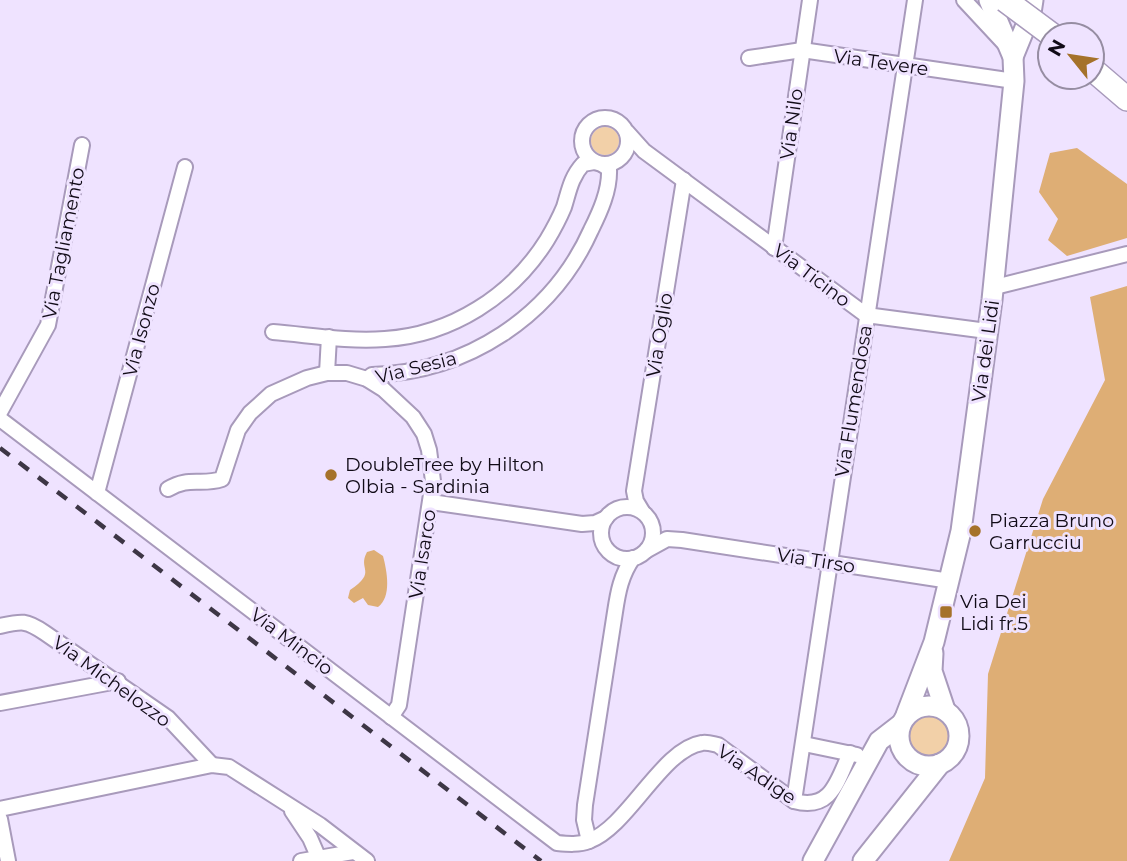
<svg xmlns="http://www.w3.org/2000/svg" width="1127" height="861" font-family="Montserrat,sans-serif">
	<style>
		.green { fill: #f2d0a8 }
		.water { fill: #deae75 }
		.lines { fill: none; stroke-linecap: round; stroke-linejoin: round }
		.street-casing { stroke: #a89abb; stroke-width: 18 }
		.secondary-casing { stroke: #a89abb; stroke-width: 23 }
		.primary-casing { stroke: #a89abb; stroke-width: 26 }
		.street { stroke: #fff; stroke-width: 14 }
		.secondary { stroke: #fff; stroke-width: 19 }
		.primary { stroke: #fff; stroke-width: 23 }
		.rail { stroke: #3d3645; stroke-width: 4.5; stroke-dasharray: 12 12; stroke-linecap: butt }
		.primary-bridge-casing { stroke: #a89abb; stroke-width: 26; stroke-linecap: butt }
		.primary-bridge { stroke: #fff; stroke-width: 23 }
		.poi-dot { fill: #a5722a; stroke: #efe3ff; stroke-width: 2.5 }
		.labels { text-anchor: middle; stroke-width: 6; stroke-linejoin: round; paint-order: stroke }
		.street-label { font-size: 19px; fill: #110b17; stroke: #efe3ff }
		.poi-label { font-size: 19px; fill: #110b17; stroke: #efe3ff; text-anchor: start }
	</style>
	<rect width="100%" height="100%" fill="#efe3ff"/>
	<!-- green -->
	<g class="green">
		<circle cx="605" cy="141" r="14"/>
		<circle cx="929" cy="735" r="25"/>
	</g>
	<!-- water -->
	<g class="water">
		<polygon points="1077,148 1127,184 1127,238 1067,256 1048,240 1058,219 1039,192 1050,153"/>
		<polygon points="1127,286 1127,861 949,861 985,778 988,674 1043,499 1105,380 1090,297"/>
		<path d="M374 550 383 556C387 571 392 597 378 607L368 605 363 598 354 603 348 598 350 590C378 571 357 570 367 552Z"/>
	</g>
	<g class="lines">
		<!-- street casing -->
		<g class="street-casing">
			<g id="street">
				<polyline points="964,0 1004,43"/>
				<polyline points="749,58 802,50 1014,81"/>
				<circle cx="605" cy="141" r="23"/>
				<polyline points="627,132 644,151 866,315 987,331"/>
				<polyline points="774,248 810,0"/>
				<polyline points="993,284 999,286 1127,254"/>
				<path d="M273 332C310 335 348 342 385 339 451 335 512 296 547 240 553 230 559 219 564 207 569 191 571 177 583 164L594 162"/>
				<polyline points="327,373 329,337"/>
				<path d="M367 379 372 375C467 372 552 317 591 230 600 212 610 190 609 169L603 165"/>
				<polyline points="0,412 48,325 82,145"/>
				<path d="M0 419 557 843C568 844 579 845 589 841 628 827 662 749 702 743 707 742 713 744 718 745L794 801C831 811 837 782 850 753"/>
				<path d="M168 489C189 476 201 486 222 479L238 430 250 413 271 394 307 378 327 373H347L367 379 383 389 413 417 424 434 429 450 433 481 399 705 391 717"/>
				<polyline points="97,493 185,167"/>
				<polyline points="431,502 582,524 595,523 606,518"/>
				<circle cx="627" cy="533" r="26"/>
				<polyline points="642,511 636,501 634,491 684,180"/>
				<polyline points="647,550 667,539 682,540 950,581"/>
				<path d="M0 626C22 621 26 620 45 633L168 718 212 765"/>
				<polyline points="0,703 118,681"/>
				<polyline points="804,744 857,755"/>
				<polyline points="794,801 915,0"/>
				<polyline points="0,809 212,765 229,767 320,825 367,861"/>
				<polyline points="292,811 310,838 320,861"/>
				<polyline points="0,819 8,861"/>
				<path d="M589 841 584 820 585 805 615 612C618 592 621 575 633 558"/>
				<polyline points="301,861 353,852"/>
			</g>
		</g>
		<!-- secondary casing -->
		<g class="secondary-casing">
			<g id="secondary">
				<polyline points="1013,57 1031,13 1033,0"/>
				<polyline points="933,653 932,671 945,710"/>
				<circle cx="929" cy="736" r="30"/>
				<polyline points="906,715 934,642 961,531 992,300 1014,81 1013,57 989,0"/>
				<polyline points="813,861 879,741 901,724"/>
				<polyline points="863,861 940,764"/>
			</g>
		</g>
		<!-- primary casing -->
		<g class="primary-casing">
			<polyline id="primary" points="1092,69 1127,99"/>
		</g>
		<!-- street -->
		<use href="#street" class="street"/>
		<!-- secondary -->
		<use href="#secondary" class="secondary"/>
		<!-- primary -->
		<use href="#primary" class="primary"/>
		<!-- rail -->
		<polyline class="rail" points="0,448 541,861"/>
		<!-- primary-bridge casing -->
		<g class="primary-bridge-casing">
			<polyline id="primary-bridge" points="1005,0 1052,35"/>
		</g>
		<!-- primary-bridge -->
		<use href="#primary-bridge" class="primary-bridge"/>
	</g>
	<!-- markers -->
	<g class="poi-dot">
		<circle cx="331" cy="475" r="7"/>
		<circle cx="975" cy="531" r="7"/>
		<rect x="939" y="605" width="14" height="14" rx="3.5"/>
	</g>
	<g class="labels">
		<!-- street labels -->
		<g class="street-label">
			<text transform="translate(881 62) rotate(8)" y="7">Via Tevere</text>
			<text transform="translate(791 124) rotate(-82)" y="7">Via Nilo</text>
			<text transform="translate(63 243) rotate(-79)" y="7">Via Tagliamento</text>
			<text transform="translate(812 275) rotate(37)" y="7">Via Ticino</text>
			<text transform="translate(141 330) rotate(-75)" y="7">Via Isonzo</text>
			<text transform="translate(659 335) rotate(-81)" y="7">Via Oglio</text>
			<text transform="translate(985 351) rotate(-82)" y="7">Via dei Lidi</text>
			<text transform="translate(416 367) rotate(-14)" y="7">Via Sesia</text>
			<text transform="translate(853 401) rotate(-81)" y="7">Via Flumendosa</text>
			<text transform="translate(422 554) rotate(-81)" y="7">Via Isarco</text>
			<text transform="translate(816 560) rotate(9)" y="7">Via Tirso</text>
			<text transform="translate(292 641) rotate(37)" y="7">Via Mincio</text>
			<text transform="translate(112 681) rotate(36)" y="7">Via Michelozzo</text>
			<text transform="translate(757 774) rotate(34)" y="7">Via Adige</text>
		</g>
		<!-- poi labels -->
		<g class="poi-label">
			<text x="345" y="471">DoubleTree by Hilton<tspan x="345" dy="22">Olbia - Sardinia</tspan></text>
			<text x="989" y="527">Piazza Bruno<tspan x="989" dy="22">Garrucciu</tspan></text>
			<text x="960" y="608">Via Dei<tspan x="960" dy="22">Lidi fr.5</tspan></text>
		</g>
	</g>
	<!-- north arrow -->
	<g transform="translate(1071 56) rotate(300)"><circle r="33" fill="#efe3ff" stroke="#968da2" stroke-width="2"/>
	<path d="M0-5L12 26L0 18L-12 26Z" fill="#a5722a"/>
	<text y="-10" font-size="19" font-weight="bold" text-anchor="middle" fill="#110b17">N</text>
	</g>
</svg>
